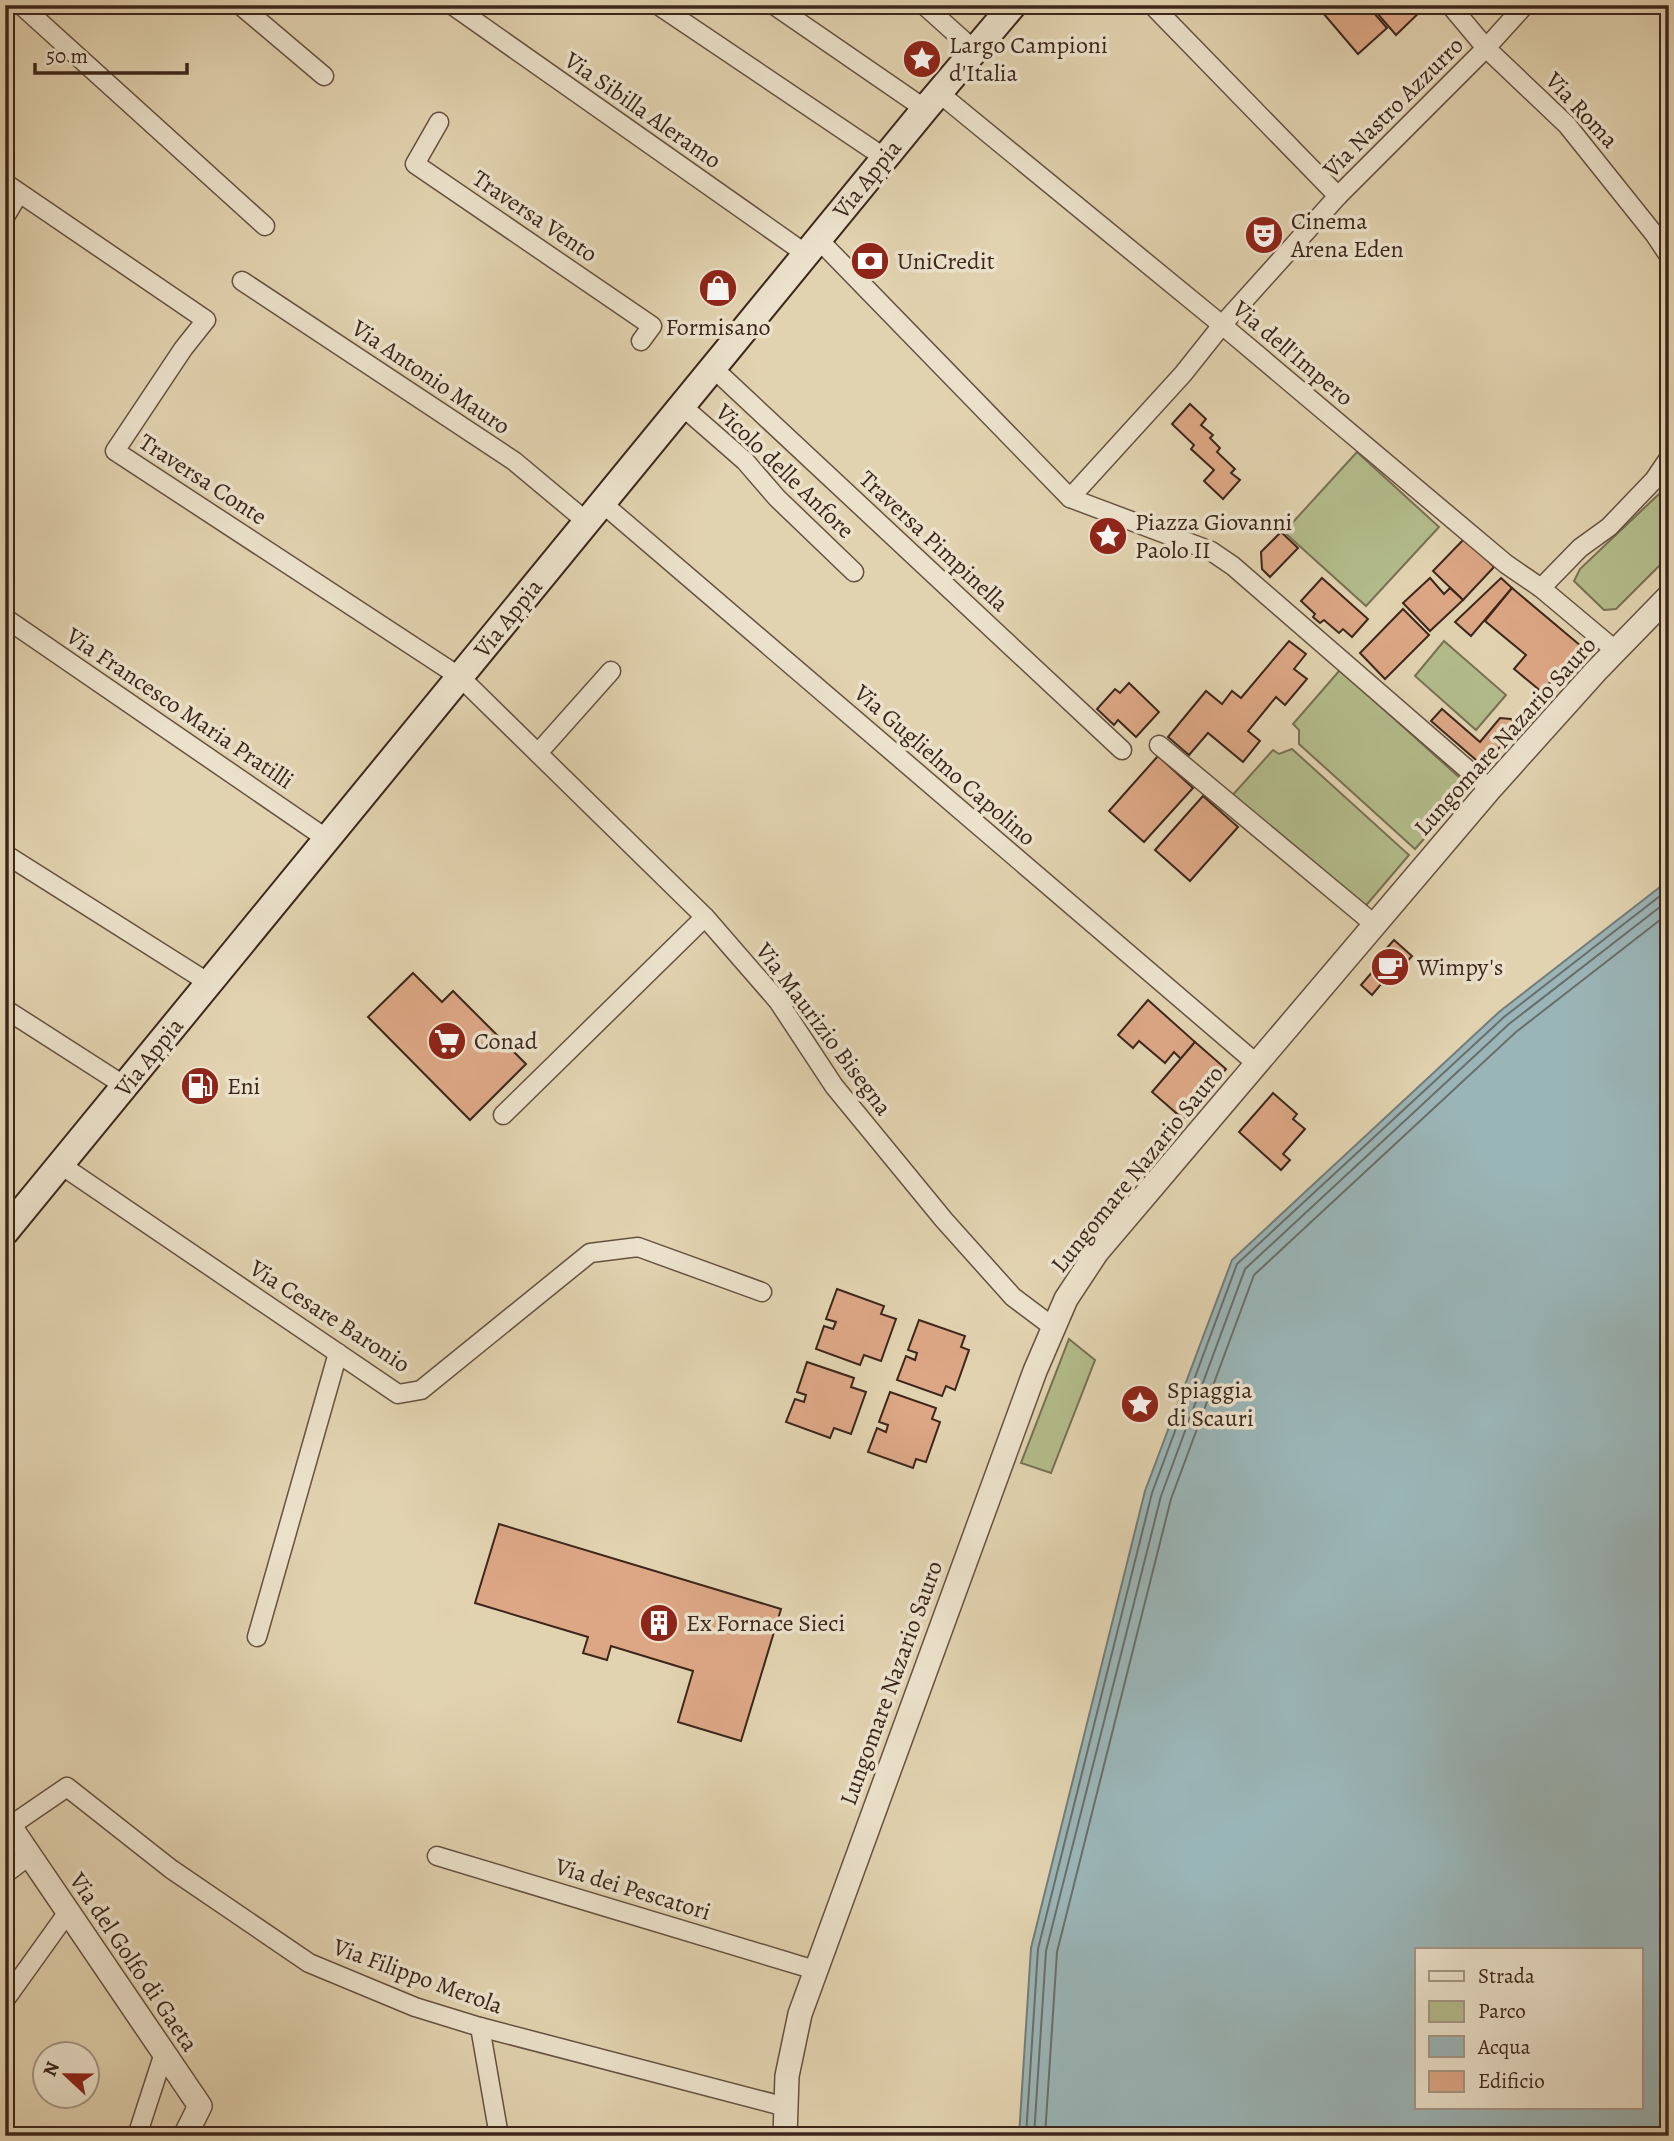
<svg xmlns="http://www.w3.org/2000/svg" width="1674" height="2141" font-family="Alegreya,serif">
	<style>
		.green { fill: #b3bc8b; stroke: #787154; stroke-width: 2 }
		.water { fill: #9ab5b7; stroke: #747c79; stroke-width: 2; fill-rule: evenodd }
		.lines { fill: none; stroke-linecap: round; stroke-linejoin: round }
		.shore { stroke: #6b6e6a; stroke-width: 2 }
		.building { fill: #dda785; stroke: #3c261c; stroke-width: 2 }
		.minor-casing { stroke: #665141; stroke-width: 21 }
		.tertiary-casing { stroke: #665141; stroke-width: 26 }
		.secondary-casing { stroke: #3c261c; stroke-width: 30 }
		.minor { stroke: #ece2cc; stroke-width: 18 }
		.tertiary { stroke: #ece2cc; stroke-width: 23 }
		.secondary { stroke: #ece2cc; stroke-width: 26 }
		.labels { text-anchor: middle; stroke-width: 7; stroke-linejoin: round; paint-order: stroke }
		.poi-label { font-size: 24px; fill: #3c261c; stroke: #ece2cc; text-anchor: start }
		.street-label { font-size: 24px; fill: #3c261c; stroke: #ece2cc }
	</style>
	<rect width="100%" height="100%" fill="#e2d3b0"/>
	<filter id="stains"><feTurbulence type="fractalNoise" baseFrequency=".00286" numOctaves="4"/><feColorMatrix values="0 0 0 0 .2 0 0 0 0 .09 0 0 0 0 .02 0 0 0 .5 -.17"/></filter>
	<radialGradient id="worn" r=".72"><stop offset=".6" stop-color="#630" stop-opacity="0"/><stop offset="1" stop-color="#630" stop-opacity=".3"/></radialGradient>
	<!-- green -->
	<g class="green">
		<polygon points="1357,452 1439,527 1366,606 1284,532"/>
		<polygon points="1669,480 1669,556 1616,609 1604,610 1574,581 1580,569 1660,493"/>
		<polygon points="1444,641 1506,695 1476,730 1415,676"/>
		<polygon points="1340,670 1470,787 1415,849 1299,744 1299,730 1293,724"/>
		<polygon points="1292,749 1409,855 1363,909 1230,798 1273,750 1279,754"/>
		<polygon points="1069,1339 1095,1360 1051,1473 1021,1463"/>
	</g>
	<!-- water -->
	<path class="water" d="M1669 880V2136H1019L1031 1948 1145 1491 1232 1260 1499 1012ZM1417 1950H1641V2108H1417Z"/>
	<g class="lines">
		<!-- shore -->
		<g class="shore">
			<polyline points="1026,2136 1038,1949 1152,1493 1237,1264 1504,1017 1669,889"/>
			<polyline points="1034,2136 1046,1951 1161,1496 1245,1269 1509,1024 1669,900"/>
			<polyline points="1045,2136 1057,1952 1171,1499 1254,1275 1516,1032 1669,913"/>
		</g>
	</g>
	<!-- building -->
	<g class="building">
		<polygon points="1367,5 1387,28 1358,54 1317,6"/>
		<polygon points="1370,5 1427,5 1396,35"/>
		<polygon points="1190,404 1206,419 1201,425 1213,435 1210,438 1220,448 1217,452 1235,469 1231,473 1240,480 1223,499 1204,481 1214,470 1191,449 1194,445 1172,424"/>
		<polygon points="1281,532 1298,548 1270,577 1262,569 1261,552"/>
		<polygon points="1465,538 1494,567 1463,600 1433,571"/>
		<polygon points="1322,578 1368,619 1352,637 1343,629 1339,633 1324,620 1320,623 1313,617 1315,614 1301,601"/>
		<polygon points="1430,578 1444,594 1450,588 1463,600 1430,631 1403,603"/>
		<polygon points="1501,578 1512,588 1471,636 1455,622"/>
		<polygon points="1512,588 1581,646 1542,692 1514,669 1526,655 1485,621"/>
		<polygon points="1403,609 1429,635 1385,679 1360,653"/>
		<polygon points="1289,641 1306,654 1294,669 1307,679 1285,705 1276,697 1248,731 1260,741 1243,762 1208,733 1189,755 1168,737 1206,691 1222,704 1232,691 1241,698"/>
		<polygon points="1129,683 1159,712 1136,737 1118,720 1114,725 1097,709 1115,689 1120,693"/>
		<polygon points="1442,709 1480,742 1500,718 1511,719 1514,723 1514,731 1483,766 1431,721"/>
		<polygon points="1158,756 1193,788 1144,842 1109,811"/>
		<polygon points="1203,796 1238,827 1190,881 1155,850"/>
		<polygon points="1394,940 1412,956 1395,975 1391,972 1372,995 1361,985 1381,962 1377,959"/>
		<polygon points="413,973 442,1002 453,991 526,1064 470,1120 368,1017"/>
		<polygon points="1148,1000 1195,1042 1181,1059 1174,1052 1165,1063 1139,1041 1133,1048 1118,1035"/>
		<polygon points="1195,1042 1226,1069 1183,1119 1152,1092"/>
		<polygon points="1273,1093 1297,1114 1293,1119 1305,1129 1283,1154 1290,1160 1281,1170 1239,1132"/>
		<polygon points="837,1289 884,1306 881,1314 896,1319 881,1361 864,1355 860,1365 816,1349 824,1326 833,1329 836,1322 826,1319"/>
		<polygon points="919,1320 965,1336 961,1347 969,1350 955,1390 946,1386 942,1396 897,1380 906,1356 915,1360 917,1353 908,1350"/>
		<polygon points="807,1362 854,1378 851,1387 866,1392 851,1434 834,1428 830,1438 786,1422 795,1399 804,1402 806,1395 797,1392"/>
		<polygon points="890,1392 936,1408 932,1419 940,1422 926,1462 916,1459 913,1468 868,1452 877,1428 886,1432 888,1425 879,1422"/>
		<polygon points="499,1524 781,1609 741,1741 678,1722 693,1671 611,1646 607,1660 583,1653 588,1637 475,1603"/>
	</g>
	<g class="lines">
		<!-- minor casing -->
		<g class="minor-casing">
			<g id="minor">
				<polyline points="21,5 265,226"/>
				<polyline points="240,5 324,76"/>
				<polyline points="452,5 806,254"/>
				<polyline points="658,5 885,158"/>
				<polyline points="774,5 925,109"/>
				<polyline points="924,5 974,50"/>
				<polyline points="1152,5 1338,196"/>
				<polyline points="1450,5 1486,48 1567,125 1655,235 1669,256"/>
				<polyline points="939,93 1222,325 1506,564 1541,588 1615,650"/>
				<polyline points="439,122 415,164 652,326 641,341"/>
				<polyline points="5,183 206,320 183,349 115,451 460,677 705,917 778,1001 834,1086 944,1220 1013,1297 1053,1327"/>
				<polyline points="5,217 19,193"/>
				<polyline points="818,239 1070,498 1211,551 1233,566 1490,789"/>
				<polyline points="242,281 514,461 587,522"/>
				<polyline points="713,368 1122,750"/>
				<polyline points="682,406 745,461 777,498 854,572"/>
				<polyline points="1070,498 1183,374 1222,325 1338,196 1486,48 1525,5"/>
				<polyline points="602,503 1257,1064"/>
				<polyline points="1541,588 1580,548 1609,527 1654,480 1669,458"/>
				<polyline points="5,618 327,839"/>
				<polyline points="1159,745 1374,924"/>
				<polyline points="538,753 611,671"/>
				<polyline points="5,854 209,983"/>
				<polyline points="5,1009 125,1086"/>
				<polyline points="503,1115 705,917"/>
				<polyline points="61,1165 398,1394 421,1390 590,1253 638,1247 762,1292"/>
				<polyline points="257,1637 338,1353"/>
				<polyline points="10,1826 67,1787 171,1869 309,1963 415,2007 480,2027 786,2107"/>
				<polyline points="437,1856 815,1970"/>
				<polyline points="5,1874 30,1855"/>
				<polyline points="5,2000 68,1912"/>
				<polyline points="480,2027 499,2136"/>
				<polyline points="137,2136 164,2053"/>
			</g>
		</g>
		<!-- tertiary casing -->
		<g class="tertiary-casing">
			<g id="tertiary">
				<polyline points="5,1819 200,2106 185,2136"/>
				<polyline points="785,2136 787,2076 800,2014 1035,1371 1066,1299 1097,1252 1490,789 1596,671 1669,596"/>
			</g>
		</g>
		<!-- secondary casing -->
		<g class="secondary-casing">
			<polyline id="secondary" points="5,1232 925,109 1013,5"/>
		</g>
		<!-- minor -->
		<use href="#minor" class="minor"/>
		<!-- tertiary -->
		<use href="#tertiary" class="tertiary"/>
		<!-- secondary -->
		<use href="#secondary" class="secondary"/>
	</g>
	<!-- icons -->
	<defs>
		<g id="sight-disc" transform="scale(2.0125)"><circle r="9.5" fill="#8f2418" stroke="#ece2cc"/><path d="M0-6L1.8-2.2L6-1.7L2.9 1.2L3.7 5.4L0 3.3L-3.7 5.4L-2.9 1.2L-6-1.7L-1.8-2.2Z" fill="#fff"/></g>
		<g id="theatre-disc" transform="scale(2.0125)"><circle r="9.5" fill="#8f2418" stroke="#ece2cc"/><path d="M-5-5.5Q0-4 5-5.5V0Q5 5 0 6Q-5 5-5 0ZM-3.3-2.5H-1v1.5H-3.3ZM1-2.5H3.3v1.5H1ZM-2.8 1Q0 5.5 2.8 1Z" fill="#fff"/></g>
		<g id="bank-disc" transform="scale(2.0125)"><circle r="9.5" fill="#8f2418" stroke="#ece2cc"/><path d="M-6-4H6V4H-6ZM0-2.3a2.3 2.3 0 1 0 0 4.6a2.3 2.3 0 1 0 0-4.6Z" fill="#fff"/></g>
		<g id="shop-disc" transform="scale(2.0125)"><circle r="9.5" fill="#8f2418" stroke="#ece2cc"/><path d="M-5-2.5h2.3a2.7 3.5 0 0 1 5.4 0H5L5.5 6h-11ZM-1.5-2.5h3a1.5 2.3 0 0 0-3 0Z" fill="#fff"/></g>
		<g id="cafe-disc" transform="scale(2.0125)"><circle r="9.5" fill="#8f2418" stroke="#ece2cc"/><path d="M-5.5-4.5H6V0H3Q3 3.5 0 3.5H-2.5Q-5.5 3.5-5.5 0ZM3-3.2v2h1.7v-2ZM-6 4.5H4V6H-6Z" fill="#fff"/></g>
		<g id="supermarket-disc" transform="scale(2.0125)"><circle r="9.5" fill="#8f2418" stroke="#ece2cc"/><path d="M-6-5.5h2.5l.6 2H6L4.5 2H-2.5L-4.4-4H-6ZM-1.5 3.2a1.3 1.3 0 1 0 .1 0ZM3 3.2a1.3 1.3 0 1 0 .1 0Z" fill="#fff"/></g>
		<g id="fuel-disc" transform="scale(2.0125)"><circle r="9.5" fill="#8f2418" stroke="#ece2cc"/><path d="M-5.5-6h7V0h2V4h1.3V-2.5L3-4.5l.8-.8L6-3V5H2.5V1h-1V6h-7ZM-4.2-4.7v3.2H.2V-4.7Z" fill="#fff"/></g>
		<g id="building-disc" transform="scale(2.0125)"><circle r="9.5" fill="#8f2418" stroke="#ece2cc"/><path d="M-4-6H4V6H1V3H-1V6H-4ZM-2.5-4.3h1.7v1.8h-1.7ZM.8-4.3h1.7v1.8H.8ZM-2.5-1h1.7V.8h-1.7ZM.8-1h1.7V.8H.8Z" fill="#fff"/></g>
	</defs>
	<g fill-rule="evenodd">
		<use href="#sight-disc" x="922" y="59"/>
		<use href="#theatre-disc" x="1264" y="235"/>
		<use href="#bank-disc" x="870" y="261"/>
		<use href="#shop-disc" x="718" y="288"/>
		<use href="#sight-disc" x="1108" y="536"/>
		<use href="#cafe-disc" x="1390" y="967"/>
		<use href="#supermarket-disc" x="447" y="1041"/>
		<use href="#fuel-disc" x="200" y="1086"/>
		<use href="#sight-disc" x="1140" y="1404"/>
		<use href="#building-disc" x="659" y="1623"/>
	</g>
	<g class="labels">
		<!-- poi labels -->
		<g class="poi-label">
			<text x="949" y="53">Largo Campioni<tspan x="949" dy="28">d'Italia</tspan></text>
			<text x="1291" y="229">Cinema<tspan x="1291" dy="28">Arena Eden</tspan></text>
			<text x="897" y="269">UniCredit</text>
			<text x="718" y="335" text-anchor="middle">Formisano</text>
			<text x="1135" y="530">Piazza Giovanni<tspan x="1135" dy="28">Paolo II</tspan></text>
			<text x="1417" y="975">Wimpy's</text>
			<text x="474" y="1049">Conad</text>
			<text x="227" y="1094">Eni</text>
			<text x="1167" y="1398">Spiaggia<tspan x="1167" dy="28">di Scauri</tspan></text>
			<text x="686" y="1631">Ex Fornace Sieci</text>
		</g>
		<!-- street labels -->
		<g class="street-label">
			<text transform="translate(1393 107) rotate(-45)" y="8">Via Nastro Azzurro</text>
			<text transform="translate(643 110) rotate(35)" y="8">Via Sibilla Aleramo</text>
			<text transform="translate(1582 110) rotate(47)" y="8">Via Roma</text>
			<text transform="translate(867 179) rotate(-51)" y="8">Via Appia</text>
			<text transform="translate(535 216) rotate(34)" y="8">Traversa Vento</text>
			<text transform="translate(1293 353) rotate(40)" y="8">Via dell'Impero</text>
			<text transform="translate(431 377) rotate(34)" y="8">Via Antonio Mauro</text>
			<text transform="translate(785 471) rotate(44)" y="8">Vicolo delle Anfore</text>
			<text transform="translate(203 479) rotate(33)" y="8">Traversa Conte</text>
			<text transform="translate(934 541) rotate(43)" y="8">Traversa Pimpinella</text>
			<text transform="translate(508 618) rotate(-51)" y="8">Via Appia</text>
			<text transform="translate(180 708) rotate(34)" y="8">Via Francesco Maria Pratilli</text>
			<text transform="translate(1505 736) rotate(-48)" y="8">Lungomare Nazario Sauro</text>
			<text transform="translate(945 765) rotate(41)" y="8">Via Guglielmo Capolino</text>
			<text transform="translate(824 1029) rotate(53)" y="8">Via Maurizio Bisegna</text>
			<text transform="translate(149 1057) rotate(-51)" y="8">Via Appia</text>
			<text transform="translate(1137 1169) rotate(-51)" y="8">Lungomare Nazario Sauro</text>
			<text transform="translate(330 1316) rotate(33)" y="8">Via Cesare Baronio</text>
			<text transform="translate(891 1683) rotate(-70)" y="8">Lungomare Nazario Sauro</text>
			<text transform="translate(633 1889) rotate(17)" y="8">Via dei Pescatori</text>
			<text transform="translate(134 1962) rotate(56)" y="8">Via del Golfo di Gaeta</text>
			<text transform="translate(418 1976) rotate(20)" y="8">Via Filippo Merola</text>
		</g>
	</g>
	<!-- margin -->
	<rect width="1674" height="2141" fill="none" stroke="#e2d3b0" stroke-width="28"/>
	<rect x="7" y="7" width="1660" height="2127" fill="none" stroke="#3c261c" stroke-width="3.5"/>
	<rect x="14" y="14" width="1646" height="2113" fill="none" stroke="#3c261c" stroke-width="2"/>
	<!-- legend -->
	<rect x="1415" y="1948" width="228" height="161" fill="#ece2cc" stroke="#a69786" stroke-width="2"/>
	<rect x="1429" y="1971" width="35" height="10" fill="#ece2cc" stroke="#a69786" stroke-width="2"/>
	<text x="1478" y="1983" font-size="21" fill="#3c261c">Strada</text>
	<rect x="1429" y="2001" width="35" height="21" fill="#b3bc8b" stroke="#a69786" stroke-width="2"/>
	<text x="1478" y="2018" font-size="21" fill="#3c261c">Parco</text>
	<rect x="1429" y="2036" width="35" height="21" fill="#9ab5b7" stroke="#a69786" stroke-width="2"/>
	<text x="1478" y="2054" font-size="21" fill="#3c261c">Acqua</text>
	<rect x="1429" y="2071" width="35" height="21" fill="#dda785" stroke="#a69786" stroke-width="2"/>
	<text x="1478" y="2088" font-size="21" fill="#3c261c">Edificio</text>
	<!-- north arrow -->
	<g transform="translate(66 2075) rotate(292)"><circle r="33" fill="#ece2cc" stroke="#a69786" stroke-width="2"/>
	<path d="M0-5L12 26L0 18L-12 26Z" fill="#8f2418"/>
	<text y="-10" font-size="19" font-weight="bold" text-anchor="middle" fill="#3c261c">N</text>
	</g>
	<!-- scale -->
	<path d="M35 63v10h152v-10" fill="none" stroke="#3c261c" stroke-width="3.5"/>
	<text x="46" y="63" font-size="21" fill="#3c261c" stroke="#ece2cc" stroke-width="5" paint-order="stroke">50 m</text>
	<rect width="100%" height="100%" filter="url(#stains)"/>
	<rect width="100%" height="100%" fill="url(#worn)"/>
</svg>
